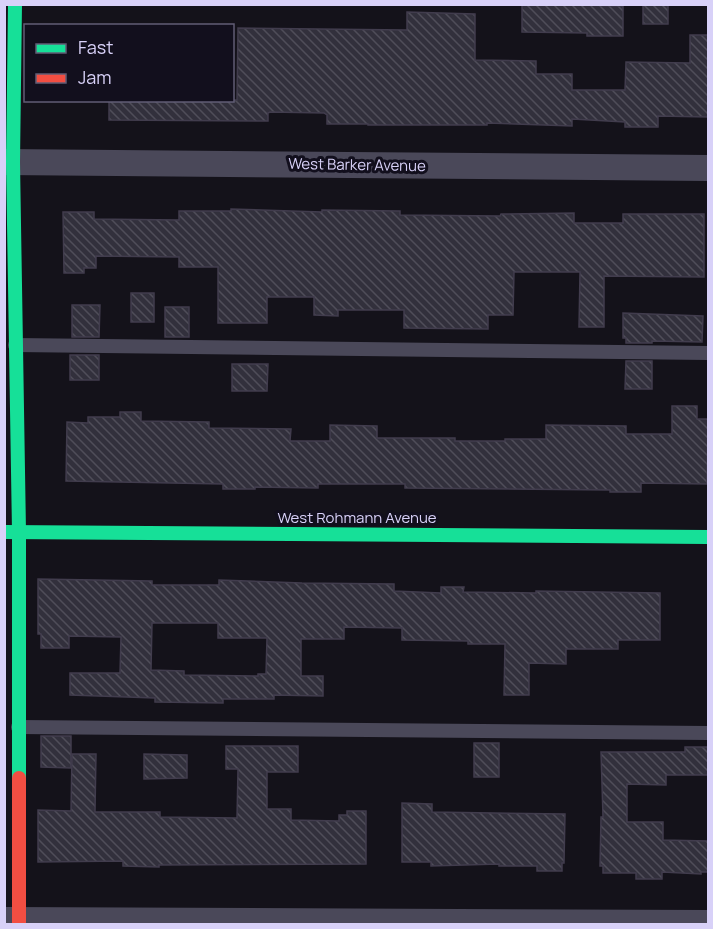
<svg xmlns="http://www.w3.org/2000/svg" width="713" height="929" font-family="Manrope,sans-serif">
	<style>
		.building { fill: url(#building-back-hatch); stroke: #413c4d; stroke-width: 1.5; fill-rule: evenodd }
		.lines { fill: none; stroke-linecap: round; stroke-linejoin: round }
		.lane { stroke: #4a4859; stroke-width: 14 }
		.street { stroke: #4a4859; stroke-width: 26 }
		.fast { stroke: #16e098; stroke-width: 14 }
		.jam { stroke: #f24e42; stroke-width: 14 }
		.labels { text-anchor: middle; stroke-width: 6; stroke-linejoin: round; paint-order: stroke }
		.street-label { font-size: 15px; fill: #d8d1f8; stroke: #120f1d }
	</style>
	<defs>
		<pattern id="building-back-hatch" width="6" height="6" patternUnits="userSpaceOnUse" patternTransform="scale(1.5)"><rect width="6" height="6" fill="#32303c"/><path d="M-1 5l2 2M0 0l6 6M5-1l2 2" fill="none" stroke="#4f4d59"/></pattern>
	</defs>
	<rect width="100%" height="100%" fill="#14121a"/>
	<!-- building -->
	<g class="building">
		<polygon points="522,4 623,6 623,36 587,36 587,33 522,32"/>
		<rect x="643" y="4" width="25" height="20"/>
		<polygon points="407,12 475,14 475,60 536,61 536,74 572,74 572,90 625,90 626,62 690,63 690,35 708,35 708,117 658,116 658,127 625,127 625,122 572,119 572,126 487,123 487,125 368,125 368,124 327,124 327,115 324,113 270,112 268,113 268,121 109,120 109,100 237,100 238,28 407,30"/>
		<polygon points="231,209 322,212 322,210 400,211 400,215 500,216 501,214 574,213 574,223 623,223 623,214 704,214 704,277 604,276 604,327 579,327 580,272 514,272 513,315 488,315 488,329 404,328 404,310 338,310 338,316 314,315 314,297 267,297 267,323 218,323 218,267 179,267 179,257 96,256 96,268 84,268 84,273 64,273 63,212 94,212 94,219 179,220 179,211 231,211"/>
		<rect x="131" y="293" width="23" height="29"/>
		<polygon points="72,305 100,305 99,337 72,337"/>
		<rect x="165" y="307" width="24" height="30"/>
		<polygon points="623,313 703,316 702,342 652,341 652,343 626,343 626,338 623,338"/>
		<rect x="70" y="355" width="29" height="25"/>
		<polygon points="626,361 652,361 652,389 625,389"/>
		<polygon points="232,364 268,364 267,391 232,391"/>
		<polygon points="672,406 697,406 697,419 708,419 707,484 641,483 641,492 610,492 610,490 405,488 405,484 318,484 318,488 255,487 255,489 223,489 223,484 66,481 67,422 88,423 88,417 120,417 120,412 141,412 141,421 209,422 209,428 291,429 290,441 330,441 330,425 377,426 377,438 455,438 455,441 505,441 505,439 546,439 546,425 626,426 626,434 672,434"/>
		<path d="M38 579 152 581V585H219V580L302 583 394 584V591L441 593V587H464L463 592 536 593V591L660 593V640H618V649H566V664L529 663V695H504L505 644H468V641L402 640V628L344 627V639H301V676H323V696L274 695V699H223V703L155 702V698L70 695V673H120L121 637 69 636V648H41V634H38ZM152 623H218V638H267L266 674H258V676L184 675V671L151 670Z"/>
		<polygon points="41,736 71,736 71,768 41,767"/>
		<rect x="474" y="743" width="25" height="34"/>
		<polygon points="226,746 298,746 298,772 267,772 267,809 291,809 291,820 339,821 339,815 347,815 347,811 366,811 366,864 159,865 159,867 123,866 123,861 38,862 38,810 71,811 72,754 96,754 95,812 160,812 160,817 237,818 238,769 226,769"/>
		<polygon points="685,747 708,747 708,775 666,775 666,785 627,784 627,822 663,822 663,840 708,841 708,872 701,872 701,874 662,872 662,879 636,879 636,873 603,873 603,866 600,866 601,817 603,817 601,752 685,752"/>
		<polygon points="144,754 187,755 187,778 144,779"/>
		<polygon points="402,803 432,804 432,812 565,814 564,863 562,863 562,871 537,871 537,866 499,866 499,864 431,866 431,862 402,862"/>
	</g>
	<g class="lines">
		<!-- lane -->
		<g class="lane">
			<polyline points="15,345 708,353"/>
			<polyline points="18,727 708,733"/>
		</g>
		<!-- street -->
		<g class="street">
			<polyline points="4,162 708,168"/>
			<polyline points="4,920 708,923"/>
		</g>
		<!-- fast -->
		<g class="fast">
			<polyline points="15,4 13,162 19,532 19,778"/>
			<polyline points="4,532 708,537"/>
		</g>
		<!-- jam -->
		<polyline class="jam" points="19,778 19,924"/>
	</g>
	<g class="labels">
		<!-- street labels -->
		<g class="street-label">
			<text transform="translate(357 165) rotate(1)" y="5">West Barker Avenue</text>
			<text x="357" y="523">West Rohmann Avenue</text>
		</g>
	</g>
	<!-- border -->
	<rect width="713" height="929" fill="none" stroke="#d8d1f8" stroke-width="12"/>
	<!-- legend -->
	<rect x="24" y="24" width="210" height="78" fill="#120f1d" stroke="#615d75" stroke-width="1.5"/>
	<rect x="36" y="44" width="30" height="9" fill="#16e098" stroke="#615d75" stroke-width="1.5"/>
	<text x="78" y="54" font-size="18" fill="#d8d1f8">Fast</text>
	<rect x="36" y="74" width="30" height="9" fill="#f24e42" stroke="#615d75" stroke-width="1.5"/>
	<text x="78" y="84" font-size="18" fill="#d8d1f8">Jam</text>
</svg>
